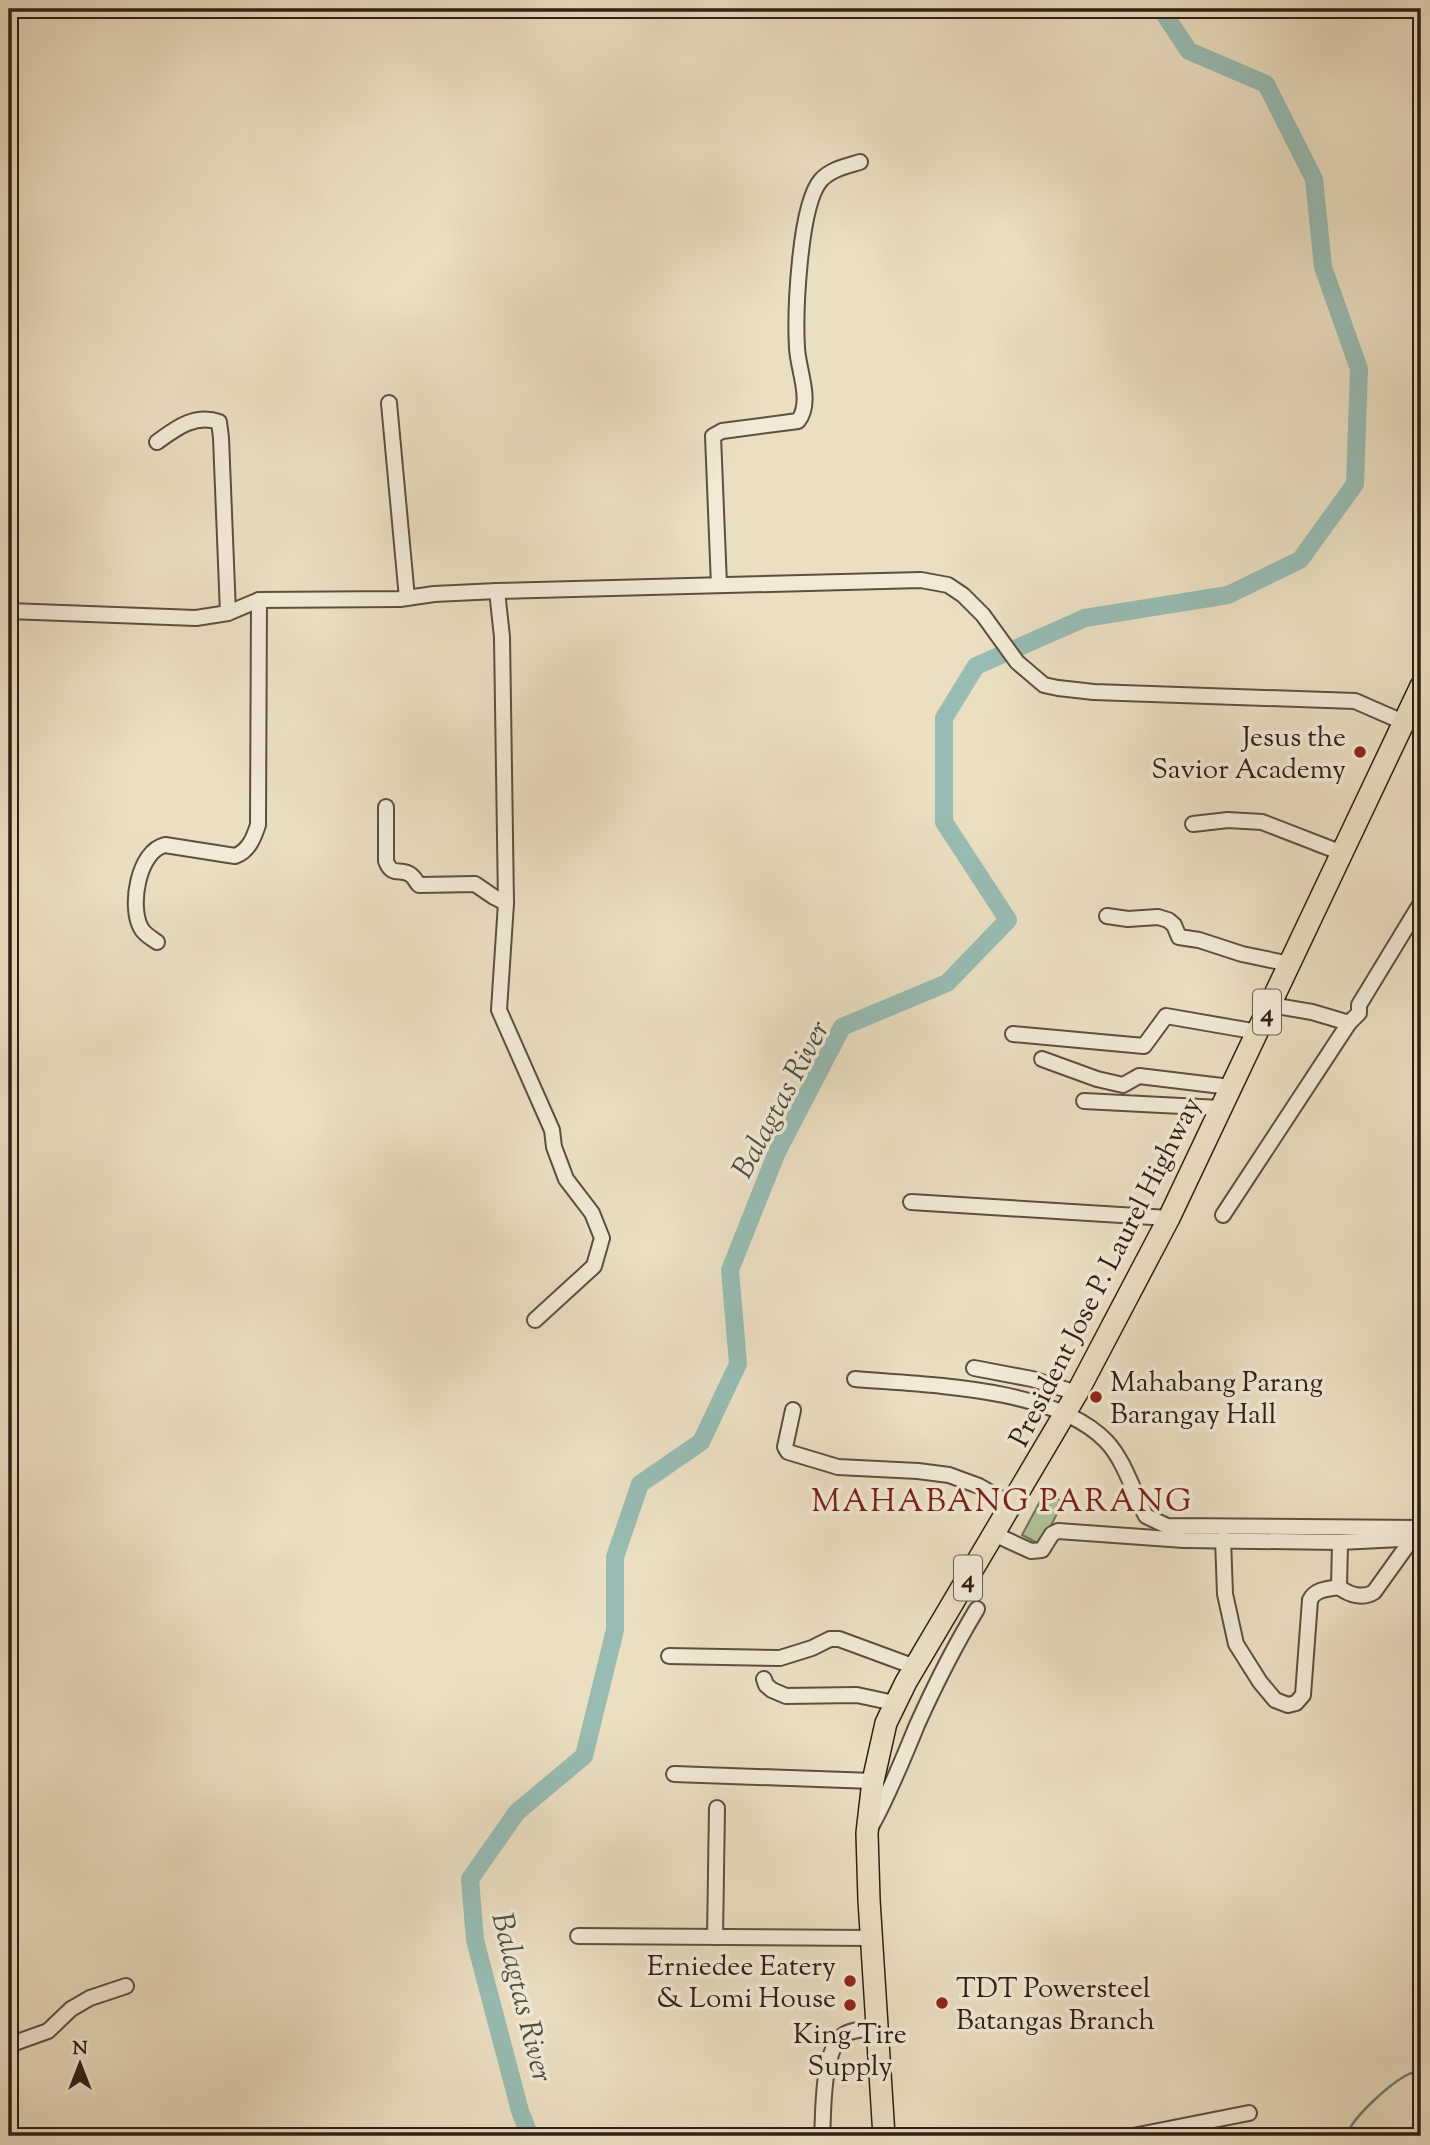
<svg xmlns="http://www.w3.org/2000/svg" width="1430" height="2145" font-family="'Sorts Mill Goudy',serif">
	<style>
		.green { fill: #b2c397; stroke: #707256; stroke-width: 2 }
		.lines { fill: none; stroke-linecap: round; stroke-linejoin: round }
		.stream { stroke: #6d7e74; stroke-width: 2.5 }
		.river { stroke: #98bcb4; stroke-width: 18 }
		.minor-casing { stroke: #5c5040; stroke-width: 18 }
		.highway-casing { stroke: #2d2015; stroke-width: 24 }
		.minor { stroke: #f2ead7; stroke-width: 14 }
		.highway { stroke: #ebdfc2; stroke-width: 21 }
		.poi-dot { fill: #8f2418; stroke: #f2ead7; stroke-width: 2.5 }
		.labels { text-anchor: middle; stroke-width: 7; stroke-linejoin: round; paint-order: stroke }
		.shield { fill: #f2ead7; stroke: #685d4f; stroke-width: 2 }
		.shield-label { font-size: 26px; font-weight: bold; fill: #2d2015 }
		.poi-label { font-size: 28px; fill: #2d2015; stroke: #f2ead7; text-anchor: end }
		.street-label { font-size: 28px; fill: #2d2015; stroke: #f2ead7 }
		.water-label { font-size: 30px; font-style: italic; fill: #4d4f45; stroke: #f2ead7 }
		.quarter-label { font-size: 32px; letter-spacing: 2px; fill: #7a1f14; stroke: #f2ead7 }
	</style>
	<rect width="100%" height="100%" fill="#ebdfc2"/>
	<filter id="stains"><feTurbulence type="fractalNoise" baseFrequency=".00286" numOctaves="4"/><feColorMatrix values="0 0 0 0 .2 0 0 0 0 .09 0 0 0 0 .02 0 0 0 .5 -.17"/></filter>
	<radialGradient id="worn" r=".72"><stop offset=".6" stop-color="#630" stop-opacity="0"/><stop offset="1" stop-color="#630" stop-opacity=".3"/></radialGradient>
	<!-- green -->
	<polygon class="green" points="1045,1492 1063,1502 1041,1545 1022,1535"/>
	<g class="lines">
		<!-- stream -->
		<path class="stream" d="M1347 2136C1350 2119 1389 2085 1405 2076 1410 2073 1416 2072 1421 2070"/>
		<!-- river -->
		<polyline class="river" points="530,2136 520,2111 475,1940 470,1879 517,1812 584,1756 615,1630 615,1557 640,1484 701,1442 738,1364 730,1270 777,1152 842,1027 947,983 1008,920 944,822 944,718 976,666 1085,618 1228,595 1300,560 1355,484 1359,369 1323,267 1314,179 1266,84 1189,51 1161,9"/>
		<!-- minor casing -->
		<g class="minor-casing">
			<g id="minor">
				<polyline points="389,403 407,598"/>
				<path d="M157 442C175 429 195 413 219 422L221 438 228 613"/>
				<path d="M719 585 713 436 722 431 798 421C813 402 798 370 797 348 795 313 799 205 821 180 831 169 847 166 860 162"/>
				<polyline points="497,591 502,637 506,903 499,1010 552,1130 554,1147 566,1179 592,1213 602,1238 594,1266 535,1320"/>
				<polyline points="9,611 196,618 228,613 259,600 400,599 434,594 497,591 921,580 948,585 963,595 983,615 1017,662 1044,685 1058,688 1094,692 1355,701 1403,722"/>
				<path d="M386 807V861C392 878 401 867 411 875 415 878 416 882 419 885L475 884 494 897 506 903"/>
				<polyline points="1193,824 1228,820 1262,822 1342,853"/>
				<polyline points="1107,916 1128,919 1158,917 1168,920 1174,925 1179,937 1199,940 1242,954 1290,964"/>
				<path d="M157 942C151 938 144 934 141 928 129 907 138 851 165 845L235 856C249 851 254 837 258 825L259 600"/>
				<polyline points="1270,1005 1312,1012 1349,1023 1359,1013 1359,1005 1421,903"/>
				<polyline points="1013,1034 1144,1046 1166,1016 1258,1032"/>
				<polyline points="1042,1059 1097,1079 1123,1085 1139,1076 1230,1087"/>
				<polyline points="1084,1101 1220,1108"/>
				<polyline points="911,1202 1169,1218"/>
				<polyline points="1223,1215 1349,1023"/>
				<polyline points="974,1368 1032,1379 1077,1393"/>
				<path d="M855 1379C926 1385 1054 1387 1106 1441 1125 1461 1133 1492 1146 1516L1167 1526 1421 1528"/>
				<polyline points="793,1410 785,1447 788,1452 838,1467 918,1471 949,1475 979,1486 1012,1505"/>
				<polyline points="994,1534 1031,1551 1042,1550 1052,1534 1058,1531 1184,1540 1340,1542 1421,1538"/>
				<path d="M1223 1539 1225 1594 1236 1644 1260 1682 1275 1700 1288 1705 1296 1703 1303 1695 1310 1600C1315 1589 1328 1589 1339 1587L1340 1542"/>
				<path d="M1339 1587C1349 1595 1363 1599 1374 1592L1412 1539"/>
				<polyline points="669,1656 780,1658 812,1648 830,1639 839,1639 915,1667"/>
				<polyline points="764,1679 766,1685 772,1690 786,1696 857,1695 894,1703"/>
				<polyline points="674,1774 873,1781"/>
				<path d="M872 1825C890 1792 903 1759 917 1725 935 1685 954 1647 977 1609"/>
				<polyline points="578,1936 872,1938"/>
				<polyline points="715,1937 717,1808"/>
				<polyline points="9,2045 48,2031 71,2009 90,1998 126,1986"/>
				<path d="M822 2136C824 2111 821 2049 845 2034 854 2029 867 2029 878 2028"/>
				<polyline points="1133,2136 1249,2113"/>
			</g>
		</g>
		<!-- highway casing -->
		<g class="highway-casing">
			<polyline id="highway" points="884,2136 869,1900 867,1833 873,1781 886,1723 906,1682 1077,1393 1169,1218 1421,686"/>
		</g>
		<!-- minor -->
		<use href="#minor" class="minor"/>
		<!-- highway -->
		<use href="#highway" class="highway"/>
	</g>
	<!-- markers -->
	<g class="poi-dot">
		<circle cx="1360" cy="752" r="7"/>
		<circle cx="1096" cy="1397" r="7"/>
		<circle cx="850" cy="1981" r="7"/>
		<circle cx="942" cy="2003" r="7"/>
		<circle cx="850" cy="2005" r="7"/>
	</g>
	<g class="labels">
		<!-- shield labels -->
		<g class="shield">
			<rect x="1253" y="989.5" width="28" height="45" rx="5"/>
			<rect x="954" y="1555.5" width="28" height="45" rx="5"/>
		</g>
		<g class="shield-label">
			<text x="1267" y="1021">4</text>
			<text x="968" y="1587">4</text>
		</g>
		<!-- poi labels -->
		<g class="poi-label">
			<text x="1346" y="746">Jesus the<tspan x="1346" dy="32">Savior Academy</tspan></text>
			<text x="1110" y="1391" text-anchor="start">Mahabang Parang<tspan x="1110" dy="32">Barangay Hall</tspan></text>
			<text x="836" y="1975">Erniedee Eatery<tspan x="836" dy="32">&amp; Lomi House</tspan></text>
			<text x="956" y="1997" text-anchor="start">TDT Powersteel<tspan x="956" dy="32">Batangas Branch</tspan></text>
			<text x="850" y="2043" text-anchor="middle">King Tire<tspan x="850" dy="32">Supply</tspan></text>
		</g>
		<!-- street labels -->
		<g class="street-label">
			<text transform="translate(1104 1271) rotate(-63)" y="10">President Jose P. Laurel Highway</text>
		</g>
		<!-- water labels -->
		<g class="water-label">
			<text transform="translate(780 1099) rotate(-62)" y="10">Balagtas River</text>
			<text transform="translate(523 1997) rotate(76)" y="10">Balagtas River</text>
		</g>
		<!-- quarter labels -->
		<g class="quarter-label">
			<text x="1002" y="1511">MAHABANG PARANG</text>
		</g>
	</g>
	<!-- margin -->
	<rect width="1430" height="2145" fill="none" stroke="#ebdfc2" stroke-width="35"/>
	<rect x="10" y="10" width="1409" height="2124" fill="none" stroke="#2d2015" stroke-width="3.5"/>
	<rect x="18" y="18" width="1395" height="2110" fill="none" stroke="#2d2015" stroke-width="2"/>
	<!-- north arrow -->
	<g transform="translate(80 2064)" stroke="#f2ead7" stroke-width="5" paint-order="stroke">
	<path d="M0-5L12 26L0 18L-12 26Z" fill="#2d2015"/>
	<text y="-10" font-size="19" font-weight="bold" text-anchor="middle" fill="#2d2015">N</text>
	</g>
	<rect width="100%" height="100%" filter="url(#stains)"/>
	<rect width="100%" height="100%" fill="url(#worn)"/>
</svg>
